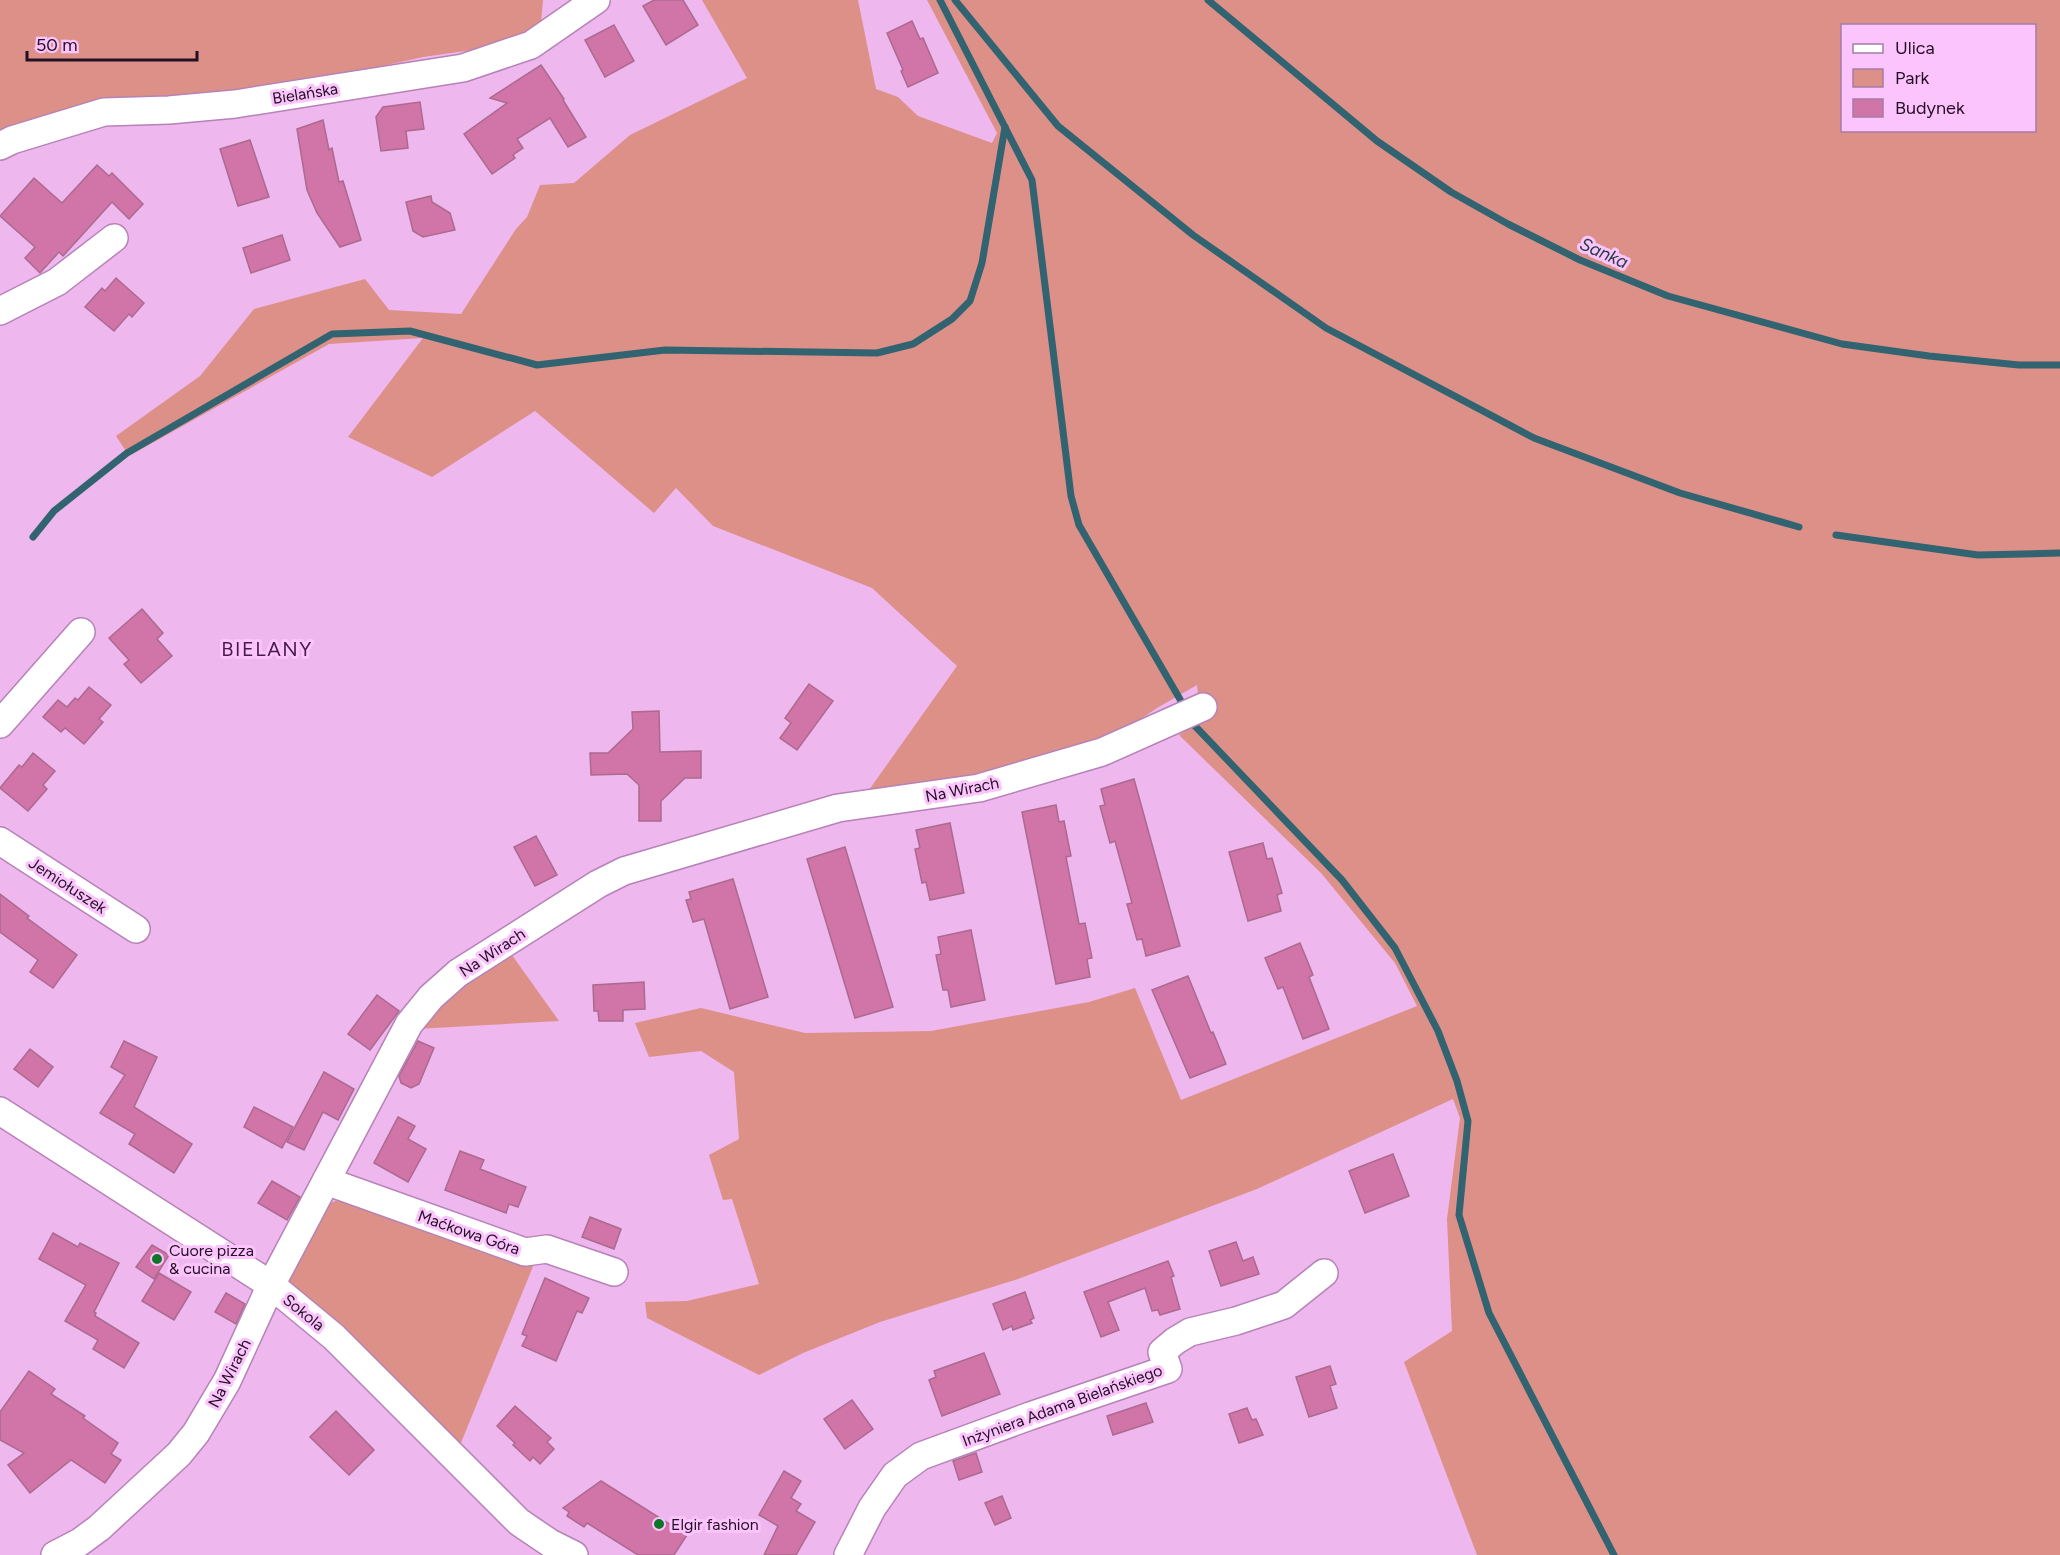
<svg xmlns="http://www.w3.org/2000/svg" width="2060" height="1555" font-family="Figtree,sans-serif">
	<style>
		.green { fill: #dc9088; fill-rule: evenodd }
		.lines { fill: none; stroke-linecap: round; stroke-linejoin: round }
		.stream { stroke: #316370; stroke-width: 7 }
		.building { fill: #d174a8; stroke: #ab6a8e; stroke-width: 1.5 }
		.street-casing { stroke: #b682b7; stroke-width: 30 }
		.street { stroke: #fff; stroke-width: 27 }
		.poi-dot { fill: #0e7628; stroke: #fbc4fc; stroke-width: 2 }
		.labels { text-anchor: middle; stroke-width: 6; stroke-linejoin: round; paint-order: stroke }
		.street-label { font-size: 16px; fill: #241024; stroke: #fbc4fc }
		.poi-label { font-size: 16px; fill: #241024; stroke: #fbc4fc; text-anchor: start }
		.water-label { font-size: 18px; font-style: italic; fill: #243e41; stroke: #fbc4fc }
		.quarter-label { font-size: 20px; letter-spacing: 1.5px; fill: #481b4a; stroke: #fbc4fc }
	</style>
	<rect width="100%" height="100%" fill="#eeb7ee"/>
	<!-- green -->
	<g class="green">
		<polygon points="0,0 543,0 541,22 520,38 500,46 423,57 274,90 0,136"/>
		<path d="M702 0H858L876 89 898 97 918 116 992 143 997 133 927 0H2060V1555H1477L1404 1362 1452 1331 1447 1219 1460 1118 1453 1099 1257 1189 1018 1279 880 1322 803 1353 759 1375 647 1318 645 1302 687 1301 759 1284 732 1199 723 1200 709 1155 739 1139 734 1072 701 1051 649 1057 635 1023 701 1008 805 1033 931 1031 1089 1002 1135 988 1181 1100 1417 1006 1395 963 1321 873 1179 735 1201 721 1197 685 1157 708 1099 747 994 776 869 790 957 666 872 588 713 526 676 488 654 513 535 411 432 477 348 437 423 338 329 344 129 456 116 436 200 376 254 309 365 279 389 310 461 314 516 229 527 217 540 185 574 183 630 135 747 78ZM1842 26H2034V130H1842Z"/>
		<polygon points="507,948 559,1021 416,1029 436,1002"/>
		<polygon points="348,1196 534,1264 458,1450 285,1283 325,1205"/>
	</g>
	<g class="lines">
		<!-- stream -->
		<g class="stream">
			<polyline points="940,0 1032,180 1071,496 1079,525 1181,701"/>
			<polyline points="955,0 1058,126 1193,235 1326,328 1534,438 1680,493 1799,527"/>
			<polyline points="1208,0 1377,141 1451,192 1508,224 1580,260 1668,296 1842,344 1929,356 2019,365 2060,365"/>
			<polyline points="1836,535 1978,555 2060,553"/>
			<polyline points="33,537 54,511 127,453 332,334 410,331 537,365 665,350 877,353 913,344 952,319 970,301 982,263 1005,127"/>
			<polyline points="1195,726 1342,880 1395,948 1438,1031 1457,1081 1468,1121 1459,1215 1489,1313 1614,1555"/>
		</g>
	</g>
	<!-- building -->
	<g class="building">
		<polygon points="654,0 683,0 698,25 666,45 643,6"/>
		<polygon points="912,21 920,39 923,38 938,73 908,87 901,71 903,70 887,33"/>
		<polygon points="614,25 634,61 605,77 585,40"/>
		<polygon points="541,65 564,99 563,100 586,137 568,147 550,118 517,139 523,148 513,155 515,158 492,174 464,134 507,103 490,98"/>
		<polygon points="420,102 424,129 406,131 408,148 381,151 376,117 383,107"/>
		<polygon points="323,120 329,150 332,148 339,182 343,181 361,240 340,247 317,213 307,190 297,129"/>
		<polygon points="250,140 269,197 238,206 220,149"/>
		<polygon points="97,165 109,176 112,173 143,204 129,219 112,202 63,256 59,252 40,273 25,258 35,247 0,216 34,178 62,203"/>
		<polygon points="431,196 432,202 450,213 455,230 423,237 413,231 406,202"/>
		<polygon points="282,235 290,260 251,273 243,248"/>
		<polygon points="116,278 144,303 132,317 129,314 114,331 85,307 102,288 105,291"/>
		<polygon points="142,609 163,633 157,639 172,656 141,683 124,664 129,660 109,638"/>
		<polygon points="809,684 833,701 797,750 780,738 791,723 785,718"/>
		<polygon points="89,687 111,705 99,719 103,722 84,744 65,728 61,732 43,717 58,700 67,707 75,698 78,700"/>
		<polygon points="659,711 660,752 701,751 701,778 685,778 661,801 661,821 639,821 639,785 627,774 591,775 590,753 608,753 633,729 632,712"/>
		<polygon points="33,753 55,771 43,785 47,789 28,811 0,788 19,765 22,767"/>
		<polygon points="1134,779 1180,946 1146,956 1142,939 1137,940 1127,904 1132,903 1115,841 1110,843 1100,806 1105,805 1101,789"/>
		<polygon points="1056,805 1059,822 1064,821 1071,856 1066,857 1079,924 1085,923 1092,958 1087,959 1090,977 1056,984 1022,812"/>
		<polygon points="950,823 964,893 930,900 926,882 922,883 915,849 920,848 916,830"/>
		<polygon points="536,836 557,875 535,886 514,847"/>
		<polygon points="1263,843 1267,859 1272,858 1282,893 1277,895 1281,911 1248,921 1229,852"/>
		<polygon points="845,847 893,1007 855,1018 807,859"/>
		<polygon points="733,879 768,997 730,1009 704,919 693,922 686,900 691,899 689,892"/>
		<polygon points="0,894 29,916 27,918 77,955 53,988 30,972 38,960 0,932"/>
		<polygon points="971,930 985,1000 951,1007 948,990 943,990 936,955 941,954 938,937"/>
		<polygon points="1300,943 1313,975 1309,977 1329,1029 1303,1039 1283,987 1278,989 1265,958"/>
		<polygon points="1188,976 1211,1033 1213,1032 1226,1064 1190,1078 1152,990"/>
		<polygon points="644,982 645,1009 623,1010 623,1021 599,1021 598,1011 594,1011 593,985"/>
		<polygon points="377,995 399,1011 370,1050 348,1034"/>
		<polygon points="124,1041 157,1057 134,1107 192,1144 174,1173 129,1144 135,1134 100,1113 125,1075 111,1067"/>
		<polygon points="418,1041 434,1048 419,1084 411,1088 401,1083 399,1076"/>
		<polygon points="30,1049 53,1067 38,1087 14,1069"/>
		<polygon points="324,1072 354,1089 338,1120 323,1112 304,1150 287,1142"/>
		<polygon points="254,1107 293,1127 282,1148 244,1127"/>
		<polygon points="398,1117 415,1126 408,1139 426,1149 408,1182 374,1163"/>
		<polygon points="460,1151 484,1160 480,1169 526,1187 518,1207 509,1204 506,1213 445,1190"/>
		<polygon points="1393,1154 1409,1196 1365,1213 1349,1171"/>
		<polygon points="272,1181 300,1197 287,1220 258,1203"/>
		<polygon points="590,1217 621,1229 614,1249 582,1237"/>
		<polygon points="53,1233 78,1247 80,1243 119,1263 94,1312 96,1313 95,1316 139,1343 124,1368 93,1349 98,1340 65,1321 86,1285 39,1259"/>
		<polygon points="1236,1242 1243,1261 1253,1257 1259,1274 1221,1286 1209,1251"/>
		<polygon points="152,1245 169,1255 154,1279 136,1267"/>
		<polygon points="1168,1261 1174,1276 1171,1277 1180,1309 1160,1315 1158,1310 1152,1311 1145,1288 1108,1302 1119,1330 1101,1337 1084,1292"/>
		<polygon points="159,1273 191,1292 174,1320 142,1301"/>
		<polygon points="545,1278 589,1298 582,1313 577,1311 556,1361 522,1346 527,1336 522,1334"/>
		<polygon points="1025,1292 1034,1318 1030,1320 1032,1323 1013,1330 1012,1326 1003,1330 993,1304"/>
		<polygon points="226,1293 245,1304 236,1324 215,1312"/>
		<polygon points="984,1353 1000,1394 942,1416 929,1380 936,1377 934,1371"/>
		<polygon points="1330,1366 1336,1384 1330,1386 1337,1408 1309,1417 1296,1377"/>
		<polygon points="29,1371 55,1389 51,1394 85,1416 83,1418 118,1443 111,1454 121,1460 105,1483 71,1460 30,1493 8,1465 24,1453 0,1440 0,1412"/>
		<polygon points="852,1400 873,1429 845,1449 824,1419"/>
		<polygon points="1146,1403 1153,1422 1113,1435 1107,1416"/>
		<polygon points="515,1406 551,1438 547,1442 554,1449 540,1464 533,1457 530,1461 513,1445 515,1443 497,1426"/>
		<polygon points="1247,1408 1252,1420 1256,1419 1263,1435 1239,1443 1229,1414"/>
		<polygon points="336,1411 374,1450 349,1475 310,1437"/>
		<polygon points="976,1453 982,1472 959,1480 953,1461"/>
		<polygon points="784,1471 801,1481 791,1498 801,1504 796,1511 815,1522 796,1555 764,1555 778,1526 759,1515"/>
		<polygon points="601,1481 687,1535 674,1555 638,1555 587,1523 584,1527 567,1516 569,1512 563,1508"/>
		<polygon points="1002,1496 1011,1518 995,1525 985,1503"/>
	</g>
	<g class="lines">
		<!-- street casing -->
		<g class="street-casing">
			<g id="street">
				<polyline points="0,146 12,140 104,112 169,110 235,104 463,68 531,45 596,0"/>
				<polyline points="0,311 57,282 114,238"/>
				<polyline points="0,724 81,632"/>
				<polyline points="0,841 136,929"/>
				<polyline points="0,1111 271,1285 334,1337 519,1522 550,1543 574,1555"/>
				<polyline points="326,1181 525,1252 547,1249 614,1272"/>
				<polyline points="55,1555 80,1542 99,1528 179,1454 196,1433 227,1381 271,1285 409,1024 431,997 458,973 598,884 624,871 838,808 979,788 1102,752 1203,707"/>
				<polyline points="848,1555 872,1508 895,1475 921,1456 1030,1416 1168,1369 1162,1352 1175,1341 1190,1332 1236,1321 1284,1305 1324,1273"/>
			</g>
		</g>
		<!-- street -->
		<use href="#street" class="street"/>
	</g>
	<!-- markers -->
	<g class="poi-dot">
		<circle cx="157" cy="1259" r="6"/>
		<circle cx="659" cy="1524" r="6"/>
	</g>
	<g class="labels">
		<!-- street labels -->
		<g class="street-label">
			<text transform="translate(305 93) rotate(-9)" y="6">Bielańska</text>
			<text transform="translate(962 789) rotate(-11)" y="6">Na Wirach</text>
			<text transform="translate(68 885) rotate(33)" y="6">Jemiołuszek</text>
			<text transform="translate(492 952) rotate(-33)" y="6">Na Wirach</text>
			<text transform="translate(469 1232) rotate(19)" y="6">Maćkowa Góra</text>
			<text transform="translate(304 1312) rotate(39)" y="6">Sokola</text>
			<text transform="translate(229 1373) rotate(-63)" y="6">Na Wirach</text>
			<text transform="translate(1062 1405) rotate(-20)" y="6">Inżyniera Adama Bielańskiego</text>
		</g>
		<!-- poi labels -->
		<g class="poi-label">
			<text x="169" y="1256">Cuore pizza<tspan x="169" dy="18">&amp; cucina</tspan></text>
			<text x="671" y="1530">Elgir fashion</text>
		</g>
		<!-- water labels -->
		<g class="water-label">
			<text transform="translate(1604 253) rotate(24)" y="6">Sanka</text>
		</g>
		<!-- quarter labels -->
		<g class="quarter-label">
			<text x="267" y="656">BIELANY</text>
		</g>
	</g>
	<!-- legend -->
	<rect x="1841" y="24" width="195" height="108" fill="#fbc4fc" stroke="#a57ca6" stroke-width="1.5"/>
	<rect x="1853" y="44" width="30" height="9" fill="#ffffff" stroke="#a57ca6" stroke-width="1.5"/>
	<text x="1895" y="54" font-size="18" fill="#241024">Ulica</text>
	<rect x="1853" y="69" width="30" height="18" fill="#dc9088" stroke="#a57ca6" stroke-width="1.5"/>
	<text x="1895" y="84" font-size="18" fill="#241024">Park</text>
	<rect x="1853" y="99" width="30" height="18" fill="#d174a8" stroke="#a57ca6" stroke-width="1.5"/>
	<text x="1895" y="114" font-size="18" fill="#241024">Budynek</text>
	<!-- scale -->
	<path d="M27 51v9h170v-9" fill="none" stroke="#241024" stroke-width="3"/>
	<text x="36" y="51" font-size="18" fill="#241024" stroke="#fbc4fc" stroke-width="4.5" paint-order="stroke">50 m</text>
</svg>
